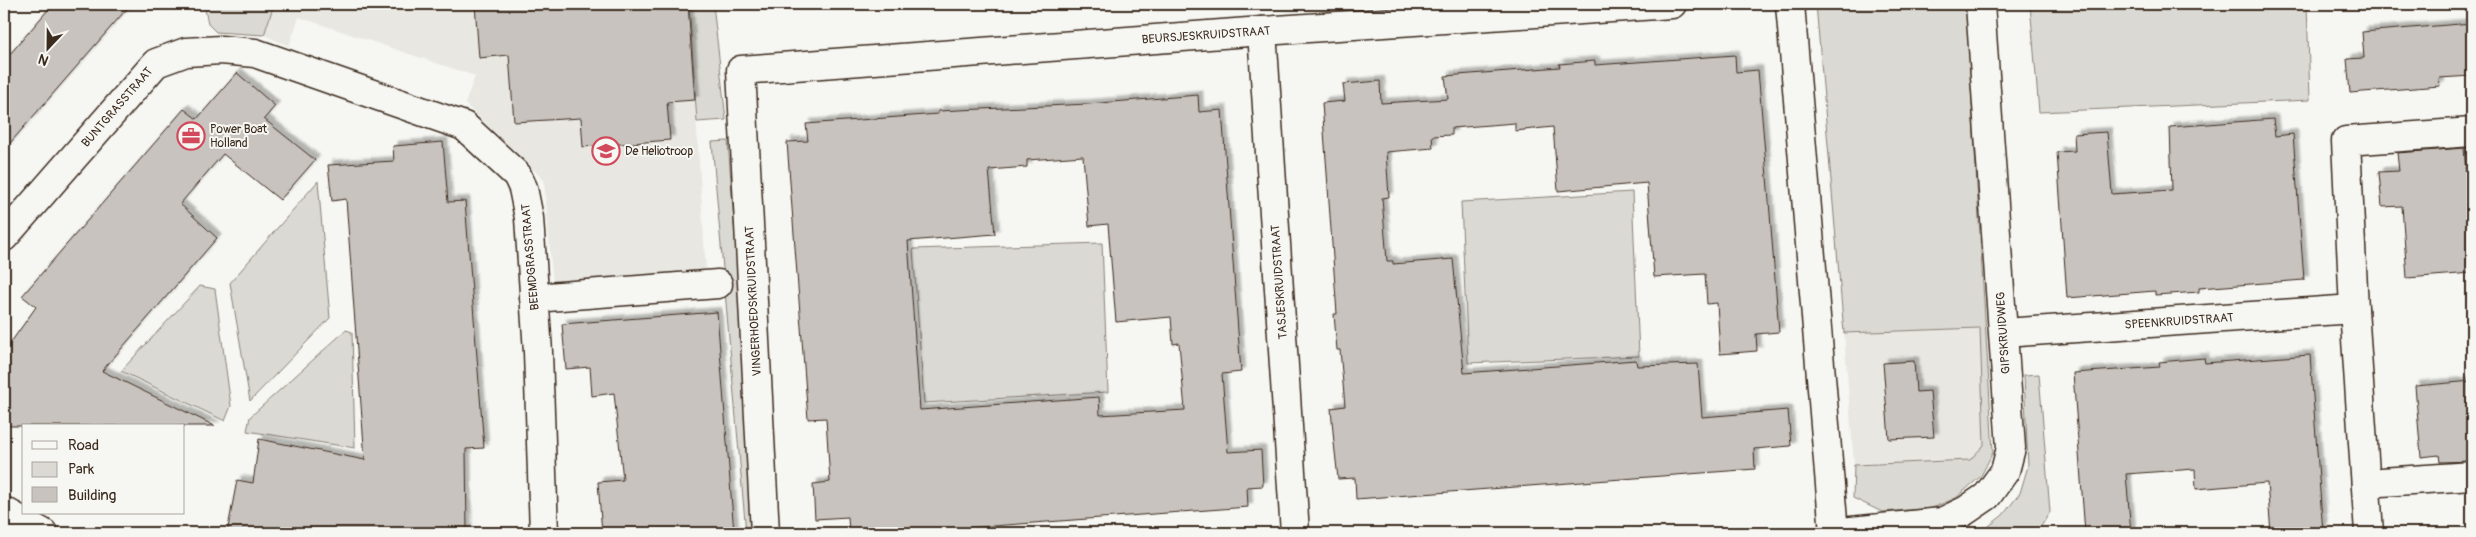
<svg xmlns="http://www.w3.org/2000/svg" width="2476" height="537" font-family="Pangolin,sans-serif">
	<style>
		.built { fill: #e8e7e2 }
		.green { fill: #dad9d3; stroke: #8a8278 }
		.building { fill: #c8c3be; stroke: #3b2a1e; fill-rule: evenodd; filter: url(#shadow) }
		.lines { fill: none; stroke-linecap: round; stroke-linejoin: round }
		.minor-casing { stroke: #3b2a1e; stroke-width: 31 }
		.minor { stroke: #f6f6f2; stroke-width: 28 }
		.labels { text-anchor: middle; stroke-width: 4; stroke-linejoin: round; paint-order: stroke }
		.street-label { font-size: 12px; fill: #3b2a1e; stroke: #f6f6f2 }
		.poi-label { font-size: 12px; fill: #3b2a1e; stroke: #f6f6f2; text-anchor: start }
	</style>
	<defs>
		<filter id="shadow"><feDropShadow dx="4.5" dy="-4.5" stdDeviation="1" flood-color="#0004"/></filter>
	</defs>
	<rect width="100%" height="100%" fill="#f6f6f2"/>
	<filter id="ink" filterUnits="userSpaceOnUse"><feTurbulence type="fractalNoise" baseFrequency=".02" numOctaves="2"/><feDisplacementMap in="SourceGraphic" scale="10" xChannelSelector="R" yChannelSelector="G"/><feConvolveMatrix kernelMatrix="1 2 1 2 8 2 1 2 1" color-interpolation-filters="sRGB"/></filter>
	<g filter="url(#ink)">
		<!-- built -->
		<g class="built">
			<polygon points="274,4 689,4 706,273 553,285 544,180 465,104 475,76 299,17 289,46 264,35"/>
			<polygon points="1980,328 1984,445 1970,460 1854,465 1844,333"/>
		</g>
		<!-- green -->
		<g class="green">
			<polygon points="204,4 274,4 264,35 216,32 208,24"/>
			<polygon points="689,4 713,4 726,120 697,122"/>
			<polygon points="1816,4 1966,4 1993,452 1981,476 1956,498 1932,508 1882,512 1853,498 1854,465 1970,460 1984,445 1980,328 1844,333"/>
			<polygon points="2030,4 2307,4 2310,100 2039,112"/>
			<polygon points="728,141 757,533 746,533 712,142"/>
			<polygon points="318,181 330,318 250,401 230,283"/>
			<polygon points="1632,192 1639,356 1468,363 1461,202"/>
			<polygon points="1102,243 1108,392 924,403 913,249"/>
			<polygon points="200,286 215,289 231,406 225,421 121,371"/>
			<polygon points="346,330 352,332 355,448 247,431 250,417"/>
			<polygon points="2039,374 2050,512 2037,533 1980,533 2003,515 2020,493 2028,466 2024,375"/>
		</g>
		<!-- building -->
		<g class="building">
			<polygon points="53,4 131,4 4,150 4,61"/>
			<polygon points="475,4 688,4 695,100 667,102 670,140 583,147 581,118 514,122 509,55 479,58"/>
			<polygon points="2472,23 2472,76 2439,78 2440,86 2350,93 2347,59 2364,58 2362,32"/>
			<polygon points="1735,55 1736,72 1758,70 1769,201 1779,332 1756,334 1757,351 1720,354 1717,303 1707,304 1705,274 1654,277 1647,183 1558,191 1553,127 1515,131 1515,123 1452,128 1452,135 1432,136 1433,148 1386,152 1389,197 1382,198 1387,261 1393,261 1393,264 1453,259 1464,373 1636,360 1637,366 1698,364 1702,417 1788,410 1791,446 1754,449 1755,469 1356,499 1355,478 1338,479 1334,443 1331,408 1345,406 1340,350 1337,350 1334,314 1337,314 1322,103 1345,101 1343,84 1380,81 1381,103 1448,99 1445,76 1560,67 1559,64 1595,61 1595,65"/>
			<polygon points="237,73 275,106 264,119 315,160 280,200 223,154 180,204 217,238 102,371 215,426 4,426 4,352 36,307 22,296 184,109 197,119"/>
			<path d="M1198 95 1199 112 1222 110 1241 372 1222 374 1228 452 1261 450 1263 486 1247 487 1248 507 899 533H849L848 517 815 519 813 484 830 482 826 418 808 419 787 142 808 141 806 124 938 114V111L1088 104ZM1083 156 1089 226 1108 224 1116 322 1171 317 1173 344 1179 343 1185 410 1100 415 1099 397 920 410 908 241 995 234 989 170 1027 167V160Z"/>
			<polygon points="2273,119 2275,136 2293,134 2304,280 2199,288 2199,292 2155,295 2155,291 2067,298 2057,152 2075,151 2074,134 2107,132 2112,194 2172,190 2170,127"/>
			<polygon points="443,142 448,202 465,201 484,448 466,449 467,533 227,533 237,480 253,483 259,439 365,460 346,199 332,201 328,165 394,161 393,146"/>
			<polygon points="2464,148 2469,207 2472,206 2472,273 2407,278 2402,206 2382,207 2379,172 2399,171 2397,153"/>
			<polygon points="717,312 734,533 602,533 598,482 623,480 614,393 592,396 590,367 566,369 562,324"/>
			<polygon points="2310,355 2323,533 2271,533 2267,483 2196,489 2195,469 2126,474 2131,533 2085,533 2073,373 2160,367 2159,362 2204,358 2205,363"/>
			<polygon points="1914,361 1916,392 1930,391 1934,437 1889,439 1883,363"/>
			<polygon points="2472,381 2472,461 2440,462 2439,455 2421,457 2415,386"/>
		</g>
		<g class="lines">
			<!-- minor casing -->
			<g class="minor-casing">
				<g id="minor">
					<polyline points="1790,4 1834,533"/>
					<polyline points="1262,31 1295,533"/>
					<polyline points="4,237 156,63 186,52 221,50 255,53 464,126 517,175 523,188 529,218 538,352 544,533"/>
					<polyline points="534,298 718,284"/>
					<polyline points="2004,333 2354,309"/>
					<polyline points="2366,483 2472,476"/>
					<polyline points="4,511 43,533"/>
					<polyline points="765,533 741,70 1262,31 1672,4"/>
					<polyline points="1831,533 1942,522 1965,511 1987,496 2005,471 2011,448 1980,4"/>
					<polyline points="2369,533 2354,309 2346,141 2472,132"/>
				</g>
			</g>
			<!-- minor -->
			<use href="#minor" class="minor"/>
		</g>
	</g>
	<!-- icons -->
	<defs>
		<g id="office-ring" transform="scale(1.4375)"><circle r="9.5" fill="#f6f6f2" stroke="#d1495b" stroke-width="1.5"/><path d="M-6-3h4V-5.5h4V-3h4V5H-6ZM-1-4.5V-3h2v-1.5ZM-6 0V1H6V0Z" fill="#d1495b"/></g>
		<g id="school-ring" transform="scale(1.4375)"><circle r="9.5" fill="#f6f6f2" stroke="#d1495b" stroke-width="1.5"/><path d="M0-5L7-2L0 1L-7-2ZM-4 1L0 2.5L4 1V4Q0 6-4 4Z" fill="#d1495b"/></g>
	</defs>
	<g fill-rule="evenodd">
		<use href="#office-ring" x="191" y="136"/>
		<use href="#school-ring" x="606" y="151"/>
	</g>
	<g class="labels">
		<!-- street labels -->
		<g class="street-label">
			<text transform="translate(1206 35) rotate(-4)" y="4">BEURSJESKRUIDSTRAAT</text>
			<text transform="translate(117 107) rotate(-49)" y="4">BUNTGRASSTRAAT</text>
			<text transform="translate(530 257) rotate(-95)" y="4">BEEMDGRASSTRAAT</text>
			<text transform="translate(1279 282) rotate(-94)" y="4">TASJESKRUIDSTRAAT</text>
			<text transform="translate(753 301) rotate(-93)" y="4">VINGERHOEDSKRUIDSTRAAT</text>
			<text transform="translate(2179 321) rotate(-4)" y="4">SPEENKRUIDSTRAAT</text>
			<text transform="translate(2003 333) rotate(-94)" y="4">GIPSKRUIDWEG</text>
		</g>
		<!-- poi labels -->
		<g class="poi-label">
			<text x="210" y="133">Power Boat<tspan x="210" dy="14">Holland</tspan></text>
			<text x="625" y="155">De Heliotroop</text>
		</g>
	</g>
	<!-- margin -->
	<rect width="2476" height="537" fill="none" stroke="#f6f6f2" stroke-width="20"/>
	<rect x="10" y="10" width="2456" height="517" fill="none" stroke="#3b2a1e" stroke-width="2" filter="url(#ink)"/>
	<!-- legend -->
	<rect x="22" y="424" width="162" height="90" fill="#f6f6f2" stroke="#aba49d"/>
	<rect x="32" y="441" width="25" height="8" fill="#f6f6f2" stroke="#aba49d"/>
	<text x="68" y="450" font-size="15" fill="#3b2a1e">Road</text>
	<rect x="32" y="462" width="25" height="15" fill="#dad9d3" stroke="#aba49d"/>
	<text x="68" y="474" font-size="15" fill="#3b2a1e">Park</text>
	<rect x="32" y="487" width="25" height="15" fill="#c8c3be" stroke="#aba49d"/>
	<text x="68" y="500" font-size="15" fill="#3b2a1e">Building</text>
	<!-- north arrow -->
	<g transform="translate(48 48) rotate(202)" stroke="#f6f6f2" stroke-width="4" paint-order="stroke">
	<path d="M0-4L9 19L0 12L-9 19Z" fill="#3b2a1e"/>
	<text y="-8" font-size="14" font-weight="bold" text-anchor="middle" fill="#3b2a1e">N</text>
	</g>
</svg>
